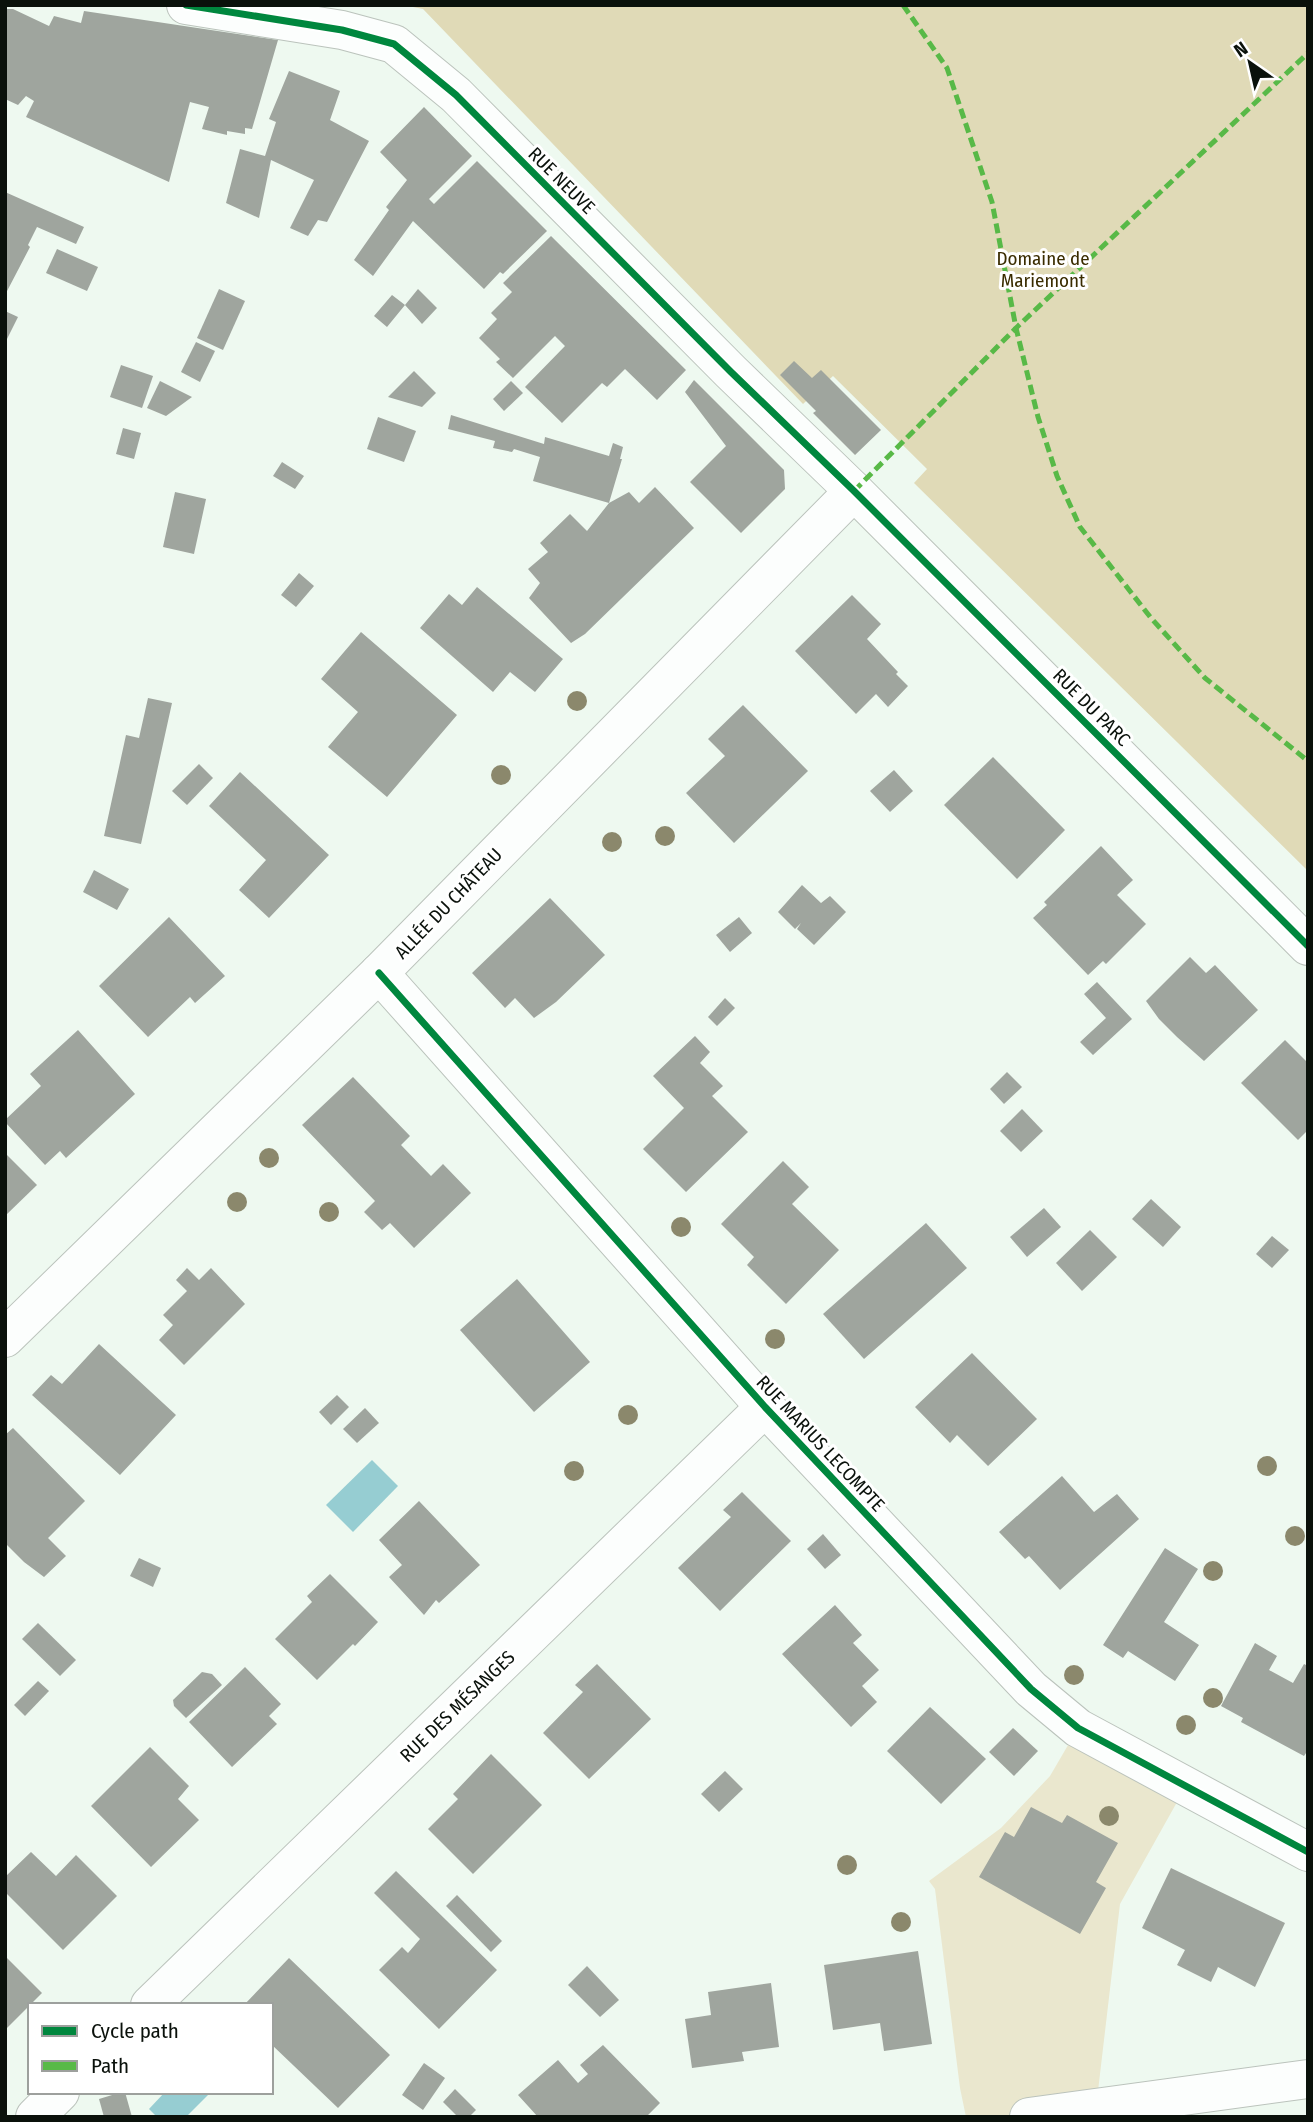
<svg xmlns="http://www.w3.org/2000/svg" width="1313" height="2122" font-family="'Fira Sans Condensed',sans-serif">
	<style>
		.green { fill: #eae7ce }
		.forest { fill: #e0dab7 }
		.water { fill: #96cdd2 }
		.building { fill: #9fa59e }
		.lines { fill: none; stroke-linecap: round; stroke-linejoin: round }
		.minor-casing { stroke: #bbc3bc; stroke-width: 40 }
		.minor { stroke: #fcfefd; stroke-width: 38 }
		.quiet { stroke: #58b947; stroke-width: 5; stroke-dasharray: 10 5; stroke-linecap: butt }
		.cycleway-casing { stroke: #fff; stroke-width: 11 }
		.cycleway { stroke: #00873e; stroke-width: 7 }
		.tree { fill: #8b886c }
		.labels { text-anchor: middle; stroke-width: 6; stroke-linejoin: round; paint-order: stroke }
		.street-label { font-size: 19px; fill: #0a110b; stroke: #fff }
		.park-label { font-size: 19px; fill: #3a2c00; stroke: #fff }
	</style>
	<rect width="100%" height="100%" fill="#eef9f0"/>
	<!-- green -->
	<polygon class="green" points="1078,1728 1186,1786 1120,1904 1096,2108 1029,2117 966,2117 960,2088 935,1889 929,1881 1001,1828 1050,1776"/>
	<!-- forest -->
	<polygon class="forest" points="403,5 1308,5 1308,871 914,483 927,469 833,376 803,404 423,9"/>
	<!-- water -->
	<g class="water">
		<polygon points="372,1460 398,1486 353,1532 326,1505"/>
		<polygon points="165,2092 211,2092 186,2117 157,2117 149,2109"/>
	</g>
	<!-- building -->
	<g class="building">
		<polygon points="5,9 13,9 49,26 54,16 81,23 84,11 278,40 252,129 245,128 245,134 227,131 227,135 202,129 209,107 190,102 169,182 26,117 34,101 26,96 18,105 5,99"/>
		<polygon points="289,71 340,91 330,120 369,141 327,222 318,220 308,236 290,228 314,180 271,160 259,218 226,203 240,149 265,156 276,122 269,119"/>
		<polygon points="424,107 472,156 429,199 434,204 477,161 547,231 503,274 500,272 484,289 413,221 373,276 354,260 389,210 386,207 407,180 380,152"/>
		<polygon points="5,192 84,227 76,244 37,227 28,245 30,247 5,295"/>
		<polygon points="551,236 686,370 657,400 625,369 607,387 602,383 562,423 525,387 565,346 555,336 513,378 496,362 500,359 479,338 497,319 491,313 512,292 503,283"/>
		<polygon points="57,249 98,267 87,291 46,273"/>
		<polygon points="219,289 245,301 223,350 197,338"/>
		<polygon points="418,289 437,308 422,324 405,305 387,327 374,316 392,295 405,305"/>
		<polygon points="5,311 18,317 5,343"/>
		<polygon points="196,342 215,351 200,382 181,372"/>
		<polygon points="794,361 812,378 821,370 881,430 855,455 813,413 816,411 780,375"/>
		<polygon points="121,365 153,376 142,408 110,397"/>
		<polygon points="414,371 436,393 422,407 388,397"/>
		<polygon points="694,380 784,470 785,489 741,533 690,482 726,446 685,392"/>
		<polygon points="160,381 192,397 166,416 147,408"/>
		<polygon points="511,381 523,393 504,411 493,399"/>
		<polygon points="451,415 544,444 545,437 609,456 613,443 623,447 620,459 622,459 609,503 629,492 639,503 655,487 694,528 585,634 571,643 529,598 540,583 528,569 548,552 540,543 570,514 587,531 609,503 533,481 540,457 514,449 512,452 493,448 495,441 448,429"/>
		<polygon points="378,417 416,431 404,462 367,449"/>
		<polygon points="123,428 141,433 134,459 116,454"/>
		<polygon points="282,462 304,476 295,489 273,476"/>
		<polygon points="175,492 206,499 194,554 163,547"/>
		<polygon points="299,573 314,586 296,607 281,595"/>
		<polygon points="477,587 563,659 535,692 510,672 493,692 420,628 449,594 462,605"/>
		<polygon points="852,595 881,624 867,639 898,672 896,674 908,686 888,707 876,694 856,714 795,651"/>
		<polygon points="361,632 457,715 387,797 328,747 358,712 321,679"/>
		<polygon points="148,698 172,703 141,844 104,836 126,735 139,738"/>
		<polygon points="743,705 808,771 734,843 686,793 725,756 708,739"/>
		<polygon points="993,757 1065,830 1017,879 944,805"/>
		<polygon points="199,764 213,778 187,805 172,791"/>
		<polygon points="894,770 913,791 890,812 870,791"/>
		<polygon points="240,772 329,855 269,918 239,890 266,860 209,806"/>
		<polygon points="1101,846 1133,880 1117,895 1146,924 1106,964 1103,961 1088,975 1033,918 1047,905 1044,902"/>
		<polygon points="94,870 129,889 117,910 83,892"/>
		<polygon points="802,885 821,903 830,896 846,912 814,945 797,929 801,923 795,929 778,912"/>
		<polygon points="550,898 605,955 556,1002 534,1018 515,998 505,1008 472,973"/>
		<polygon points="169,917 225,976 195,1003 190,997 148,1037 99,986"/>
		<polygon points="739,917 752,933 730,952 716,935"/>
		<polygon points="1190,957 1206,973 1215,965 1258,1010 1204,1061 1177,1037 1159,1019 1146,1001"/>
		<polygon points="1097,982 1132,1019 1093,1055 1080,1042 1106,1018 1084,994"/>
		<polygon points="725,998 735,1008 717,1026 708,1017"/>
		<polygon points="78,1030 135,1094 66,1158 60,1151 45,1165 5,1122 5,1120 41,1086 30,1074"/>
		<polygon points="695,1036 710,1052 700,1063 723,1086 712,1096 748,1132 686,1192 643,1149 684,1108 653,1076"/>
		<polygon points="1285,1040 1308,1063 1308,1130 1298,1140 1241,1083"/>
		<polygon points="1007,1072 1022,1087 1004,1104 990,1089"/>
		<polygon points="353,1077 410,1136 401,1145 431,1176 443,1164 471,1193 414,1248 390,1223 382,1230 364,1212 375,1201 302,1125"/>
		<polygon points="1022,1109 1043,1131 1021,1152 1000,1131"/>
		<polygon points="5,1153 37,1185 5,1216"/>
		<polygon points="783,1161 809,1187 792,1204 839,1250 786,1304 747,1265 754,1257 721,1224"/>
		<polygon points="1151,1199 1181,1227 1163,1247 1132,1219"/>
		<polygon points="1044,1208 1061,1227 1027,1257 1010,1237"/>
		<polygon points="926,1223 967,1268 864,1359 823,1314"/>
		<polygon points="1090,1230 1117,1257 1082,1291 1056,1263"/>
		<polygon points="1272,1236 1289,1250 1272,1268 1256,1254"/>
		<polygon points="187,1268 199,1280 211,1268 245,1304 184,1365 159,1340 173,1325 163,1315 187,1291 176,1280"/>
		<polygon points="517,1279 590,1362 534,1412 460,1330"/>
		<polygon points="99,1344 176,1415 120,1475 32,1395 51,1375 62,1384"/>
		<polygon points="972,1353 1037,1419 988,1466 957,1435 950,1443 915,1407"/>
		<polygon points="337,1395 349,1407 331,1425 319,1412"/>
		<polygon points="365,1408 379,1423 357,1443 343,1429"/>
		<polygon points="13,1428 85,1501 48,1538 66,1556 44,1577 24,1562 5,1543 5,1435"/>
		<polygon points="1062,1476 1094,1512 1117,1494 1139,1519 1060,1590 1029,1556 1025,1559 999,1532"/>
		<polygon points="742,1492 791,1541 720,1611 678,1568 731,1517 723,1510"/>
		<polygon points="419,1501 480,1565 439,1603 436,1600 424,1615 389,1577 402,1565 379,1540"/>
		<polygon points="823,1534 841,1555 825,1569 807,1549"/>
		<polygon points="1165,1548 1198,1569 1164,1622 1199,1645 1175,1681 1128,1651 1123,1658 1103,1645"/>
		<polygon points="139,1558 161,1568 153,1587 130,1576"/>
		<polygon points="330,1574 378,1622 355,1646 353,1644 317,1680 275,1639 312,1602 307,1596"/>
		<polygon points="835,1605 862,1635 853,1643 879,1670 862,1686 877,1702 851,1727 782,1654"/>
		<polygon points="38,1623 76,1660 60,1676 22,1639"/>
		<polygon points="1255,1643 1277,1656 1269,1670 1293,1683 1304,1664 1308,1666 1308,1750 1304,1756 1241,1722 1243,1718 1221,1706"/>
		<polygon points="597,1664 651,1719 589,1779 543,1733 583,1692 575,1685"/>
		<polygon points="245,1667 281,1704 269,1716 277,1724 232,1767 189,1722"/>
		<polygon points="202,1672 212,1674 222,1685 186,1718 174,1706 173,1700"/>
		<polygon points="38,1681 49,1691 25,1716 14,1705"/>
		<polygon points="930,1707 986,1759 941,1804 887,1751"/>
		<polygon points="1013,1728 1038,1751 1014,1776 989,1752"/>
		<polygon points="150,1747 189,1786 178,1799 199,1820 151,1867 91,1806"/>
		<polygon points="491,1754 542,1805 473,1874 428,1829 458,1799 453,1794"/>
		<polygon points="725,1771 743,1789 719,1812 701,1794"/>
		<polygon points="1031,1807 1062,1823 1067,1815 1118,1843 1096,1882 1106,1888 1080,1934 979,1877 1005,1832 1014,1837"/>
		<polygon points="31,1852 56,1876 76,1855 117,1896 63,1950 5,1892 5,1877"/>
		<polygon points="1171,1868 1285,1923 1255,1987 1218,1967 1211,1982 1177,1965 1185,1950 1142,1928"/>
		<polygon points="396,1871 497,1970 439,2029 379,1970 402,1947 408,1953 420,1939 374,1893"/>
		<polygon points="457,1895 502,1941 491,1952 446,1906"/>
		<polygon points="918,1951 932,2044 884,2051 880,2023 833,2030 824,1965"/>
		<polygon points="5,1956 42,1993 5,2030"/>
		<polygon points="289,1958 390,2055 338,2108 271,2044 271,2005 244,2005"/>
		<polygon points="587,1966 619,2000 600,2017 568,1985"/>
		<polygon points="771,1983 779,2047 742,2052 744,2061 692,2068 685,2019 711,2015 708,1992"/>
		<polygon points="603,2045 660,2103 646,2117 538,2117 518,2095 558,2060 578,2083 588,2074 580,2065"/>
		<polygon points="424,2063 445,2078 423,2110 402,2095"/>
		<polygon points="455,2089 476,2110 469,2117 458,2117 443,2102"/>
		<polygon points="122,2092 125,2092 132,2117 104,2117 99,2099"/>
	</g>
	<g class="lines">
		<!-- minor casing -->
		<g class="minor-casing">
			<g id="minor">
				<polyline points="186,5 342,30 394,44 456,95 731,372 854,491 1308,946"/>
				<polyline points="379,973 765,1407 1031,1689 1078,1728 1308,1852"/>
				<polyline points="5,1338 379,973 854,491"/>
				<polyline points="150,2005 765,1407"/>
				<polyline points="35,2117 60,2092"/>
				<polyline points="1029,2117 1308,2079"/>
			</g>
		</g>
		<!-- minor -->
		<use href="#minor" class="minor"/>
		<!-- quiet -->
		<g class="quiet">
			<polyline points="903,5 947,68 992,202 1016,328 1038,417 1057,476 1080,527 1151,618 1205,678 1308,761"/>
			<polyline points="854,491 1016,328 1308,53"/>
		</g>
		<!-- cycleway casing -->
		<g class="cycleway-casing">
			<g id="cycleway">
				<polyline points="186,5 342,30 394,44 456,95 731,372 854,491 1308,946"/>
				<polyline points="379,973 765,1407 1031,1689 1078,1728 1308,1852"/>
			</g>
		</g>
		<!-- cycleway -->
		<use href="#cycleway" class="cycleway"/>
	</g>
	<!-- trees -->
	<g class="tree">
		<circle cx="577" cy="701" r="10"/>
		<circle cx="501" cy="775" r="10"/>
		<circle cx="665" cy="836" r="10"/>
		<circle cx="612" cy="842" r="10"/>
		<circle cx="269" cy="1158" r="10"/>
		<circle cx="237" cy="1202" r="10"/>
		<circle cx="329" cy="1212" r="10"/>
		<circle cx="681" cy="1227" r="10"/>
		<circle cx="775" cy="1339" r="10"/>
		<circle cx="628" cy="1415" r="10"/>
		<circle cx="1267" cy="1466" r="10"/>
		<circle cx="574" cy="1471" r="10"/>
		<circle cx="1295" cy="1536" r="10"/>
		<circle cx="1213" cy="1571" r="10"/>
		<circle cx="1074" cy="1675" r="10"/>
		<circle cx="1213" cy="1698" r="10"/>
		<circle cx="1186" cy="1725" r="10"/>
		<circle cx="1109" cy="1816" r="10"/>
		<circle cx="847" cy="1865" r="10"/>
		<circle cx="901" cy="1922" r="10"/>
	</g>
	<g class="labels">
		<!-- street labels -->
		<g class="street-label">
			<text transform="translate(562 180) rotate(45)" y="7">RUE NEUVE</text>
			<text transform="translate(1092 707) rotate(45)" y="7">RUE DU PARC</text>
			<text transform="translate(448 903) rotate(-46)" y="7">ALLÉE DU CHÂTEAU</text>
			<text transform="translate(821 1443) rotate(47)" y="7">RUE MARIUS LECOMPTE</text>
			<text transform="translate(457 1706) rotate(-44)" y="7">RUE DES MÉSANGES</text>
		</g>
		<!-- park labels -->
		<g class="park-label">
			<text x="1043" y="265">Domaine de<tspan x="1043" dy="22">Mariemont</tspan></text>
		</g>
	</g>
	<!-- border -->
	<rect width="1313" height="2122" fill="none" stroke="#0a110b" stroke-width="14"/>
	<!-- legend -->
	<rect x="28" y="2003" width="245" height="91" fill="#ffffff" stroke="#9da09d" stroke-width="2"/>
	<rect x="42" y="2026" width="35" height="10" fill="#00873e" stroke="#9da09d" stroke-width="2"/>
	<text x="91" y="2038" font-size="21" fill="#0a110b">Cycle path</text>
	<rect x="42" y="2061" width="35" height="10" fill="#58b947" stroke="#9da09d" stroke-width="2"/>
	<text x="91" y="2073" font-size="21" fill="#0a110b">Path</text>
	<!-- north arrow -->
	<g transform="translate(1250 63) rotate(326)" stroke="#ffffff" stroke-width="5" paint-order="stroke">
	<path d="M0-5L12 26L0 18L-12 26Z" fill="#0a110b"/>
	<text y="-10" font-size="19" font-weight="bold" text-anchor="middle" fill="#0a110b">N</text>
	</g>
</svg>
